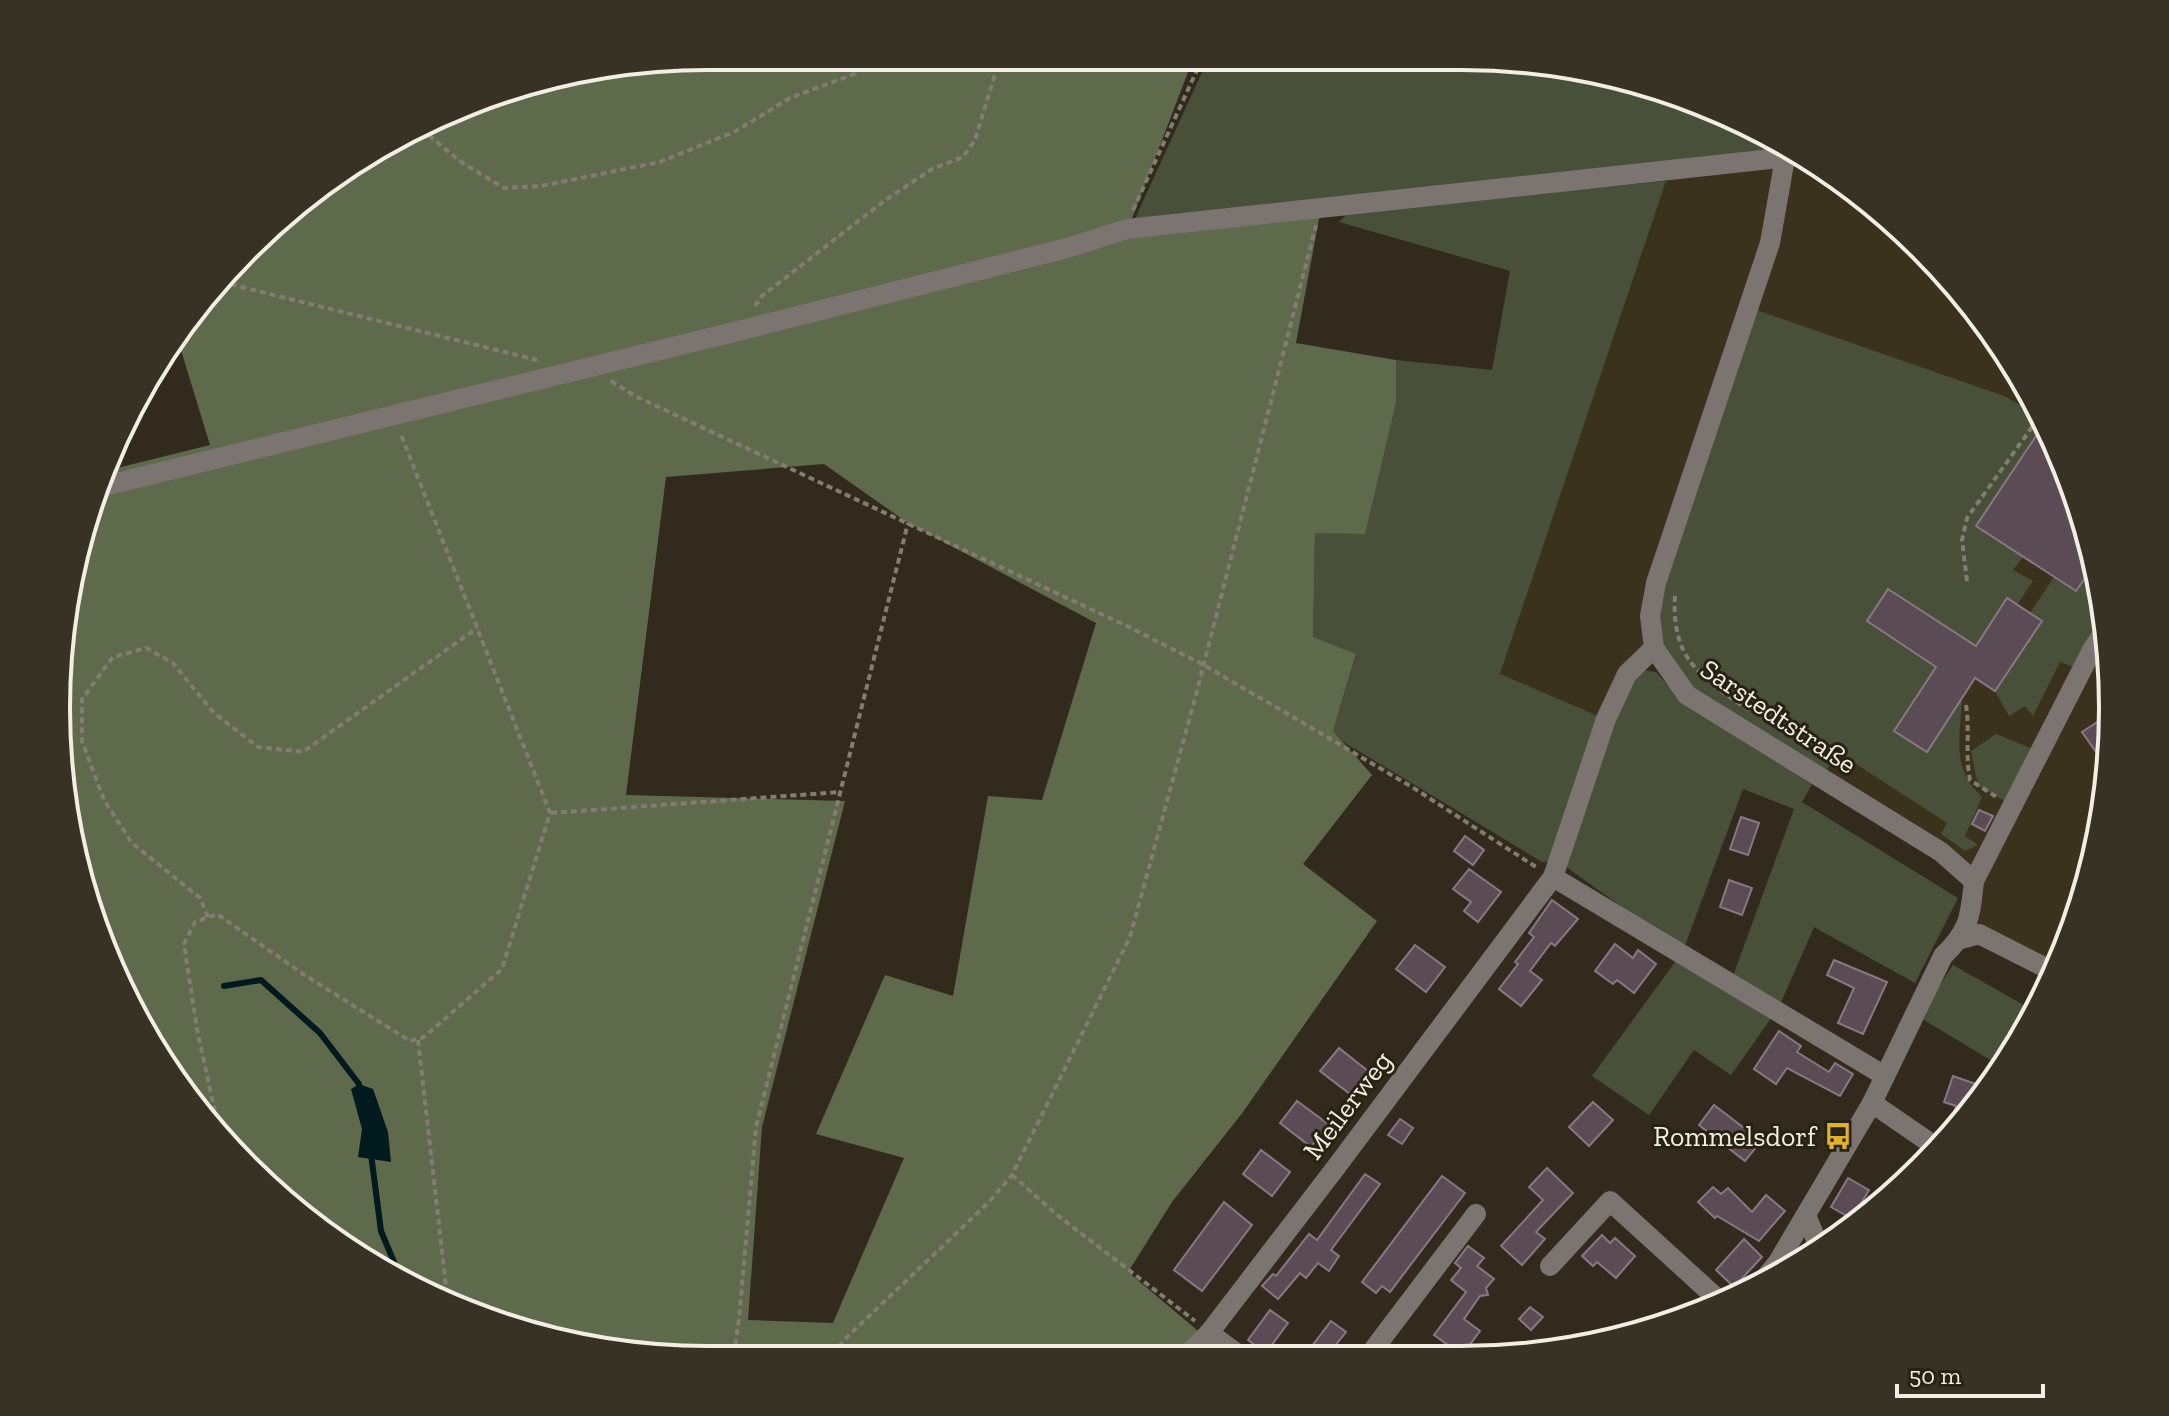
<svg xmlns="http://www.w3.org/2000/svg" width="2169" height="1416" font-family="'Zilla Slab',serif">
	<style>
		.built { fill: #3b321d }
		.green { fill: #485039 }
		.forest { fill: #5f694c; fill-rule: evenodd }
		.water { fill: #001a1e }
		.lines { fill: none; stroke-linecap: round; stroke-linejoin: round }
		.stream { stroke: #001a1e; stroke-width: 6 }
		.building { fill: #5a4b55; stroke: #897883; stroke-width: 2 }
		.path { stroke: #837d71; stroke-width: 4; stroke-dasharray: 6 4; stroke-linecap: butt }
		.minor { stroke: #7c7470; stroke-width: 20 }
		.labels { text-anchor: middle; stroke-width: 6; stroke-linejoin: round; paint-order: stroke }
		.street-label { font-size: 28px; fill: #f2eee4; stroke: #282213 }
		.poi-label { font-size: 28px; fill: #f2eee4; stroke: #282213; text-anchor: end }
		.rim { fill: none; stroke: #f2eee4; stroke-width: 4 }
	</style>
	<rect width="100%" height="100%" fill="#322b1d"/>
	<!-- built -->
	<polygon class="built" points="1799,156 1891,218 1978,311 2046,419 2091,539 2112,665 2107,793 2079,917 2054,972 1979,934 1961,939 1974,881 1654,648 1606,719 1500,675 1669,172"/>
	<!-- green -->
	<g class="green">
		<polygon points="1208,59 1547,62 1749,123 1790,150 1134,221"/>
		<polygon points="1666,181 1500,674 1598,716 1553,861 1542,862 1342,741 1333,731 1356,655 1313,638 1315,532 1396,402 1396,360 1492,370 1510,271 1339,222 1349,212"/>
		<path d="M1748 307 2004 396 2046 419 1977 526 2023 557 2013 570 2033 581 2017 605 2007 599 1976 646 1889 589 1867 621 1936 667 1895 731 1927 752 1962 699C1960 737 1951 769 1982 797L1965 836 1978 845 1965 851 1941 834 1947 823 1838 752 1821 779 1687 695 1654 648 1656 583Z"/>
		<polygon points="2095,564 2106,629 2082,670 2060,662 2033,716 2025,706 2009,716 1995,691 2041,621 2030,613 2054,577 2076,591"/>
		<polygon points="1642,670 1656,672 1682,701 1812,784 1802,802 1958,898 1915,983 1814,927 1780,1005 1733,976 1794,809 1743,789 1683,951 1565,866 1629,683"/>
		<polygon points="1996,734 2040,752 2014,806 1978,786 1971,751"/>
		<polygon points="1678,958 1772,1017 1731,1075 1694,1050 1649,1115 1592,1076"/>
		<polygon points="1953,965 2036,1012 2026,1034 2002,1067 1924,1020 1934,994"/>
	</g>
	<!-- forest -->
	<path class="forest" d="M708 56 1193 59 1128 229 1321 208 1296 343 1396 360V402L1365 534 1315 533 1313 637 1356 654 1333 731 1372 775 1303 864 1377 921 1243 1112 1172 1202 1128 1272 1216 1346 1206 1357 623 1354 458 1310 278 1198 166 1070 78 877 57 666 91 498 105 471 210 445 177 337 191 311 345 166 499 90ZM824 464 908 523 1096 623 1042 800 988 796 953 996 885 975 816 1134 904 1158 833 1323 748 1320 762 1127 845 801 626 795 666 477Z"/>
	<!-- water -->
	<polygon class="water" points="359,1084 373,1089 388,1132 391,1162 358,1157 362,1129 351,1089"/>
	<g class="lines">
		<!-- stream -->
		<g class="stream">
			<polyline points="224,986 261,980 320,1033 359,1084 360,1092"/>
			<polyline points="371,1154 381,1231 399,1274"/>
		</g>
	</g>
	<!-- building -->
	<g class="building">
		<polygon points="2046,421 2091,539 2095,564 2076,591 1976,526"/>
		<polygon points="1888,589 1976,646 2007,598 2042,621 1995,691 1975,678 1927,752 1894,731 1936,667 1867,621"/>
		<polygon points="2110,714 2108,769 2082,732"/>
		<polygon points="1979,810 1993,816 1985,831 1972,824"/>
		<polygon points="1741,817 1759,823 1748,855 1730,849"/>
		<polygon points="1465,836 1484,850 1473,865 1454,851"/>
		<polygon points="1469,869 1501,892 1478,922 1464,911 1471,902 1453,889"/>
		<polygon points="1729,880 1752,888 1742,915 1720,907"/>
		<polygon points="1552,900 1578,919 1555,946 1551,943 1530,971 1542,980 1521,1006 1499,989 1518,964 1515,962 1534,937 1529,933"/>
		<polygon points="1615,944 1633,958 1638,950 1656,964 1634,993 1617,980 1613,984 1595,971"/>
		<polygon points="1415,945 1445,967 1426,992 1396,969"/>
		<polygon points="1834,960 1887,982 1863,1034 1838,1023 1854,988 1827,975"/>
		<polygon points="1779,1031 1801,1046 1797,1052 1829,1072 1835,1063 1853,1074 1840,1096 1787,1068 1776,1084 1754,1069"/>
		<polygon points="1339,1048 1368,1071 1350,1094 1320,1071"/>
		<polygon points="1953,1076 1987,1088 1948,1140 1945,1138 1956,1106 1944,1102"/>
		<polygon points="1297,1101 1328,1124 1311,1147 1280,1123"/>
		<polygon points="1593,1102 1613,1120 1589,1146 1569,1127"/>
		<polygon points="1714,1105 1761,1141 1745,1161 1699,1125"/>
		<polygon points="1400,1119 1413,1128 1402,1144 1388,1135"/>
		<polygon points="1261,1150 1290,1172 1272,1196 1243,1174"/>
		<polygon points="1547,1168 1573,1193 1536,1232 1545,1239 1522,1265 1501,1246 1543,1200 1529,1187"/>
		<polygon points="1365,1174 1380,1184 1331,1250 1339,1256 1329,1271 1318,1263 1306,1278 1300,1273 1278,1299 1262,1286 1273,1274 1276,1276 1309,1234 1317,1240"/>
		<polygon points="1442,1176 1465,1193 1390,1292 1382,1286 1376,1293 1362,1282"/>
		<polygon points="1848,1178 1869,1190 1852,1219 1831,1207"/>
		<polygon points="1713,1187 1721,1194 1728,1188 1752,1212 1766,1195 1785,1211 1759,1241 1717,1216 1715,1218 1698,1202"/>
		<polygon points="1224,1202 1252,1225 1202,1291 1174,1270"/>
		<polygon points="1602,1235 1610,1243 1615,1238 1635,1256 1616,1278 1597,1262 1593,1266 1582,1256"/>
		<polygon points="1744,1239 1762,1257 1734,1287 1716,1270"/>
		<polygon points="1468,1246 1484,1258 1477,1266 1494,1279 1486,1288 1488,1295 1480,1296 1464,1319 1480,1331 1462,1355 1434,1335 1466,1292 1451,1280 1461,1268 1455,1263"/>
		<polygon points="1530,1307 1543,1317 1531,1330 1519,1319"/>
		<polygon points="1270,1310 1288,1323 1266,1353 1248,1340"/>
		<polygon points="1331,1321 1346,1332 1335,1346 1352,1358 1303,1358"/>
	</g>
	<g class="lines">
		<!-- path -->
		<g class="path">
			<polyline points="421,129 461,162 504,188 541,186 660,162 687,151 736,131 790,98 854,74 866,57"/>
			<polyline points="1133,210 1202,59"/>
			<polyline points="221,282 537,360"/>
			<polyline points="755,306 762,296 884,201 932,169 963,157 975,140 1000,58"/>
			<polyline points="611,381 635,396 1129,627 1202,664 1327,737 1412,787 1536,867"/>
			<polyline points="1967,581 1962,540 1967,518 2042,413"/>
			<path d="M1675 596C1674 613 1675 629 1681 645 1698 689 1772 721 1811 745L1814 751"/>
			<path d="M1966 705C1970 730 1965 755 1970 780L1998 798"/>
			<polyline points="551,813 840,792"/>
			<polyline points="208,917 200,898 132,843 104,800 82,741 82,699 113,657 146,648 173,663 214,713 258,747 303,752 477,628"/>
			<polyline points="418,1040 448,1304"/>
			<polyline points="219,1131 197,1029 184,944 195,922 217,914 303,974 410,1041 424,1037 502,969 550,813 400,432"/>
			<polyline points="1012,1175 1056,1214 1195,1321"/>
			<polyline points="734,1355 739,1319 756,1127 908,523"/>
			<polyline points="833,1355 844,1340 988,1203 1012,1175 1130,937 1197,691 1316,225"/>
		</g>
		<!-- minor -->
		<g class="minor">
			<polyline points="96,488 738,331 1067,248 1127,229 1799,156"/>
			<polyline points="2092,650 2106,629"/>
			<polyline points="1553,877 1885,1076"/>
			<polyline points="1974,881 2092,650 2111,661"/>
			<polyline points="1961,939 1979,934 2054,972"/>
			<polyline points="1872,1103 1939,1149"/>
			<polyline points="1806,1215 1820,1249"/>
			<polyline points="1550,1266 1610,1201 1722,1303"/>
			<path d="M1757 1288 1778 1262 1872 1103 1943 956C1970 930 1970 917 1974 881L1941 852 1687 695 1654 648 1650 616 1656 583 1770 243 1785 158"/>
			<polyline points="1185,1357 1209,1333"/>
			<polyline points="1242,1357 1209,1333 1337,1166 1553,877 1606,719 1627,674 1654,648"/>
			<polyline points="1367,1358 1476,1214"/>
		</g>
	</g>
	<!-- icons -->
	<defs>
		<g id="bus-bare" transform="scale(2.16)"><path d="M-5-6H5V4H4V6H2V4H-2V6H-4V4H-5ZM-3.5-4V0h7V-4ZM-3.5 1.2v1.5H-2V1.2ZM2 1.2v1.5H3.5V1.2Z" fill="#deb133" stroke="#282213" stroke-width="2.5" paint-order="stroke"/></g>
	</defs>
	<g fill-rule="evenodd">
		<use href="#bus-bare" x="1838" y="1136"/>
	</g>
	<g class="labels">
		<!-- street labels -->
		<g class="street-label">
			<text transform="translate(1779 716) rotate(34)" y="10">Sarstedtstraße</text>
			<text transform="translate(1347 1105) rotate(-53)" y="10">Meilerweg</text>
		</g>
		<!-- poi labels -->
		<g class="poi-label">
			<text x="1816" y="1146">Rommelsdorf</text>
		</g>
	</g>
	<!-- crop -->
	<path d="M0 0H2169V1416H0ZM708 70H1461A638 638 0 0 1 2099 708V708A638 638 0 0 1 1461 1346H708A638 638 0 0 1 70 708V708A638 638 0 0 1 708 70Z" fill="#383224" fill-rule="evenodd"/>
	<path class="rim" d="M708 70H1461A638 638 0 0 1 2099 708V708A638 638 0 0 1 1461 1346H708A638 638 0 0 1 70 708V708A638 638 0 0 1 708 70Z"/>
	<!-- scale -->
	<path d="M1897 1384v12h146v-12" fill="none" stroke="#f2eee4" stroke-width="4"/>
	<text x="1909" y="1384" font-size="24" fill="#f2eee4" stroke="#282213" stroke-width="6" paint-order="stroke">50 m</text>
</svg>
